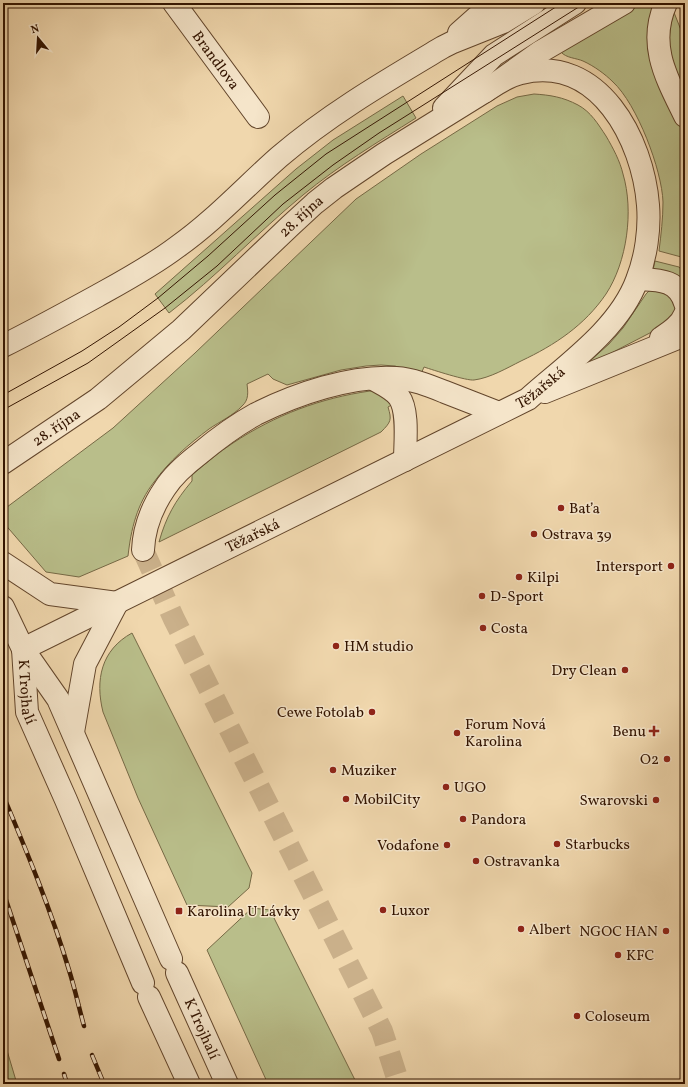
<svg xmlns="http://www.w3.org/2000/svg" width="688" height="1087" font-family="Vollkorn,serif">
	<style>
		.green { fill: #b9be8a; stroke: #766945 }
		.lines { fill: none; stroke-linecap: round; stroke-linejoin: round }
		.minor-tunnel { stroke: #cab08a; stroke-width: 22; stroke-dasharray: 22 11; stroke-linecap: butt }
		.minor-casing { stroke: #62452b; stroke-width: 24 }
		.minor { stroke: #f5e5ca; stroke-width: 22 }
		.tram { stroke: #331400; stroke-width: 1 }
		.rail-casing { stroke: #331400; stroke-width: 4.5 }
		.rail { stroke: #f5e5ca; stroke-width: 3; stroke-dasharray: 9; stroke-linecap: butt }
		.poi-dot { fill: #8f2418; stroke: #f5e5ca; stroke-width: 1.5 }
		.labels { text-anchor: middle; stroke-width: 3; stroke-linejoin: round; paint-order: stroke }
		.street-label { font-size: 15px; fill: #331400; stroke: #f5e5ca }
		.poi-label { font-size: 15px; fill: #331400; stroke: #f5e5ca; text-anchor: start }
	</style>
	<rect width="100%" height="100%" fill="#f0d7ad"/>
	<filter id="stains"><feTurbulence type="fractalNoise" baseFrequency=".005" numOctaves="4"/><feColorMatrix values="0 0 0 0 .2 0 0 0 0 .09 0 0 0 0 .02 0 0 0 .5 -.17"/></filter>
	<radialGradient id="worn" r=".72"><stop offset=".6" stop-color="#630" stop-opacity="0"/><stop offset="1" stop-color="#630" stop-opacity=".3"/></radialGradient>
	<!-- green -->
	<g class="green">
		<path d="M640 3H657L652 66 685 133V258L659 251C661 235 663 218 663 202 662 170 637 104 613 82 605 74 594 66 583 61 576 58 566 58 561 52L563 48Z"/>
		<polygon points="673,10 685,40 685,98 667,51"/>
		<path d="M534 94C550 95 563 97 578 105 591 112 598 124 606 136 613 148 620 161 623 174 634 211 627 262 606 294 585 325 555 345 521 361 507 368 490 378 474 380 467 381 433 370 424 367L421 374 395 366 381 365 366 366 341 370 287 385 273 379 268 374 247 384C248 392 249 400 242 406 234 415 219 422 209 429 189 444 169 461 154 482 137 504 131 529 128 556L79 577 46 572 3 522V510L113 428 195 353 356 199 421 154 497 106 517 97Z"/>
		<path d="M403 96 416 118C378 142 338 166 303 195 257 233 216 277 169 313L155 294 296 169 333 140Z"/>
		<path d="M655 261 679 267 685 274V281C675 273 666 272 653 270Z"/>
		<polygon points="657,289 667,291 677,309 671,322 592,363 590,361 609,344 623,328 646,294 649,291"/>
		<path d="M370 391H379L395 403 388 407C392 420 391 422 381 432L159 542C166 517 175 501 192 481V475C205 464 219 452 233 443 275 415 321 398 370 391Z"/>
		<path d="M132 633 252 873 249 888 228 907 187 905 138 798 103 712C95 680 101 650 132 633Z"/>
		<polygon points="252,908 270,910 357,1084 268,1084 207,950"/>
		<polygon points="3,1037 17,1084 5,1084 3,1078"/>
	</g>
	<g class="lines">
		<!-- minor-tunnel -->
		<polyline class="minor-tunnel" points="143,550 174,619 382,1031 399,1084"/>
		<!-- minor casing -->
		<g class="minor-casing">
			<g id="minor">
				<path id="s1" d="M174 3 258 117"/>
				<path d="M666 3C647 45 667 79 685 116"/>
				<polyline points="459,33 477,17 497,3"/>
				<polyline points="444,108 494,55 575,3"/>
				<path d="M638 279C658 280 678 279 685 303"/>
				<path d="M661 338C670 332 681 325 685 314"/>
				<path d="M3 346C35 330 66 313 97 296 124 281 152 266 177 247 214 221 245 187 279 157 329 114 386 81 443 47L453 42 503 22 534 3"/>
				<path d="M373 379C382 384 393 389 399 397 409 411 405 443 405 460"/>
				<polyline points="545,392 685,335"/>
				<path id="s2" d="M3 463 98 399 181 330 290 226 315 203 334 188 384 154 484 92 540 52 624 3"/>
				<path d="M143 550C144 527 152 507 165 488 174 474 186 464 199 454 217 439 236 425 256 414 296 394 351 375 396 378 413 379 430 386 445 392 463 399 481 406 499 413"/>
				<polyline points="3,563 50,594 117,603"/>
				<polyline points="3,607 23,649 58,699 171,959"/>
				<path id="s3" d="M23 649 528 399C566 365 619 329 637 280 646 257 650 229 648 205 643 140 599 54 521 73 507 76 495 85 484 92"/>
				<path id="s4" d="M23 649 27 712 66 800 143 983"/>
				<polyline points="73,732 85,664 117,603"/>
				<path id="s5" d="M177 973 227 1084"/>
				<polyline points="149,997 189,1084"/>
			</g>
		</g>
		<!-- minor -->
		<use href="#minor" class="minor"/>
		<!-- tram -->
		<g class="tram">
			<polyline points="3,395 82,351 119,327 158,298 208,256 275,195 326,154 562,3"/>
			<polyline points="3,410 88,363 165,308 217,266 283,204 333,165 379,133 585,3"/>
		</g>
		<!-- rail casing -->
		<g class="rail-casing">
			<g id="rail">
				<path d="M3 795C27 852 51 910 69 970 75 989 79 1008 84 1026"/>
				<polyline points="3,891 59,1059"/>
				<polyline points="92,1055 104,1084"/>
				<polyline points="64,1074 67,1084"/>
			</g>
		</g>
		<!-- rail -->
		<use href="#rail" class="rail"/>
	</g>
	<!-- markers -->
	<g class="poi-dot">
		<circle cx="561" cy="508" r="4"/>
		<circle cx="534" cy="534" r="4"/>
		<circle cx="671" cy="566" r="4"/>
		<circle cx="519" cy="577" r="4"/>
		<circle cx="482" cy="596" r="4"/>
		<circle cx="483" cy="628" r="4"/>
		<circle cx="336" cy="646" r="4"/>
		<circle cx="625" cy="670" r="4"/>
		<circle cx="372" cy="712" r="4"/>
		<path d="M652 725h4v4h4v4h-4v4h-4v-4h-4v-4h4z"/>
		<circle cx="457" cy="733" r="4"/>
		<circle cx="667" cy="759" r="4"/>
		<circle cx="333" cy="770" r="4"/>
		<circle cx="446" cy="787" r="4"/>
		<circle cx="346" cy="799" r="4"/>
		<circle cx="656" cy="800" r="4"/>
		<circle cx="463" cy="819" r="4"/>
		<circle cx="557" cy="844" r="4"/>
		<circle cx="447" cy="845" r="4"/>
		<circle cx="476" cy="861" r="4"/>
		<circle cx="383" cy="910" r="4"/>
		<rect x="175" y="907" width="8" height="8" rx="2"/>
		<circle cx="521" cy="929" r="4"/>
		<circle cx="666" cy="931" r="4"/>
		<circle cx="618" cy="955" r="4"/>
		<circle cx="577" cy="1016" r="4"/>
	</g>
	<g class="labels">
		<!-- street labels -->
		<g class="street-label">
			<text dy="5" stroke="none"><textPath href="#s1" startOffset="71">Brandlova</textPath></text>
			<text dy="5" stroke="none"><textPath href="#s2" startOffset="388">28. října</textPath></text>
			<text dy="5" stroke="none"><textPath href="#s3" startOffset="580">Těžařská</textPath></text>
			<text dy="5" stroke="none"><textPath href="#s2" startOffset="64">28. října</textPath></text>
			<text dy="5" stroke="none"><textPath href="#s3" startOffset="256">Těžařská</textPath></text>
			<text dy="5" stroke="none"><textPath href="#s4" startOffset="43">K Trojhalí</textPath></text>
			<text dy="5" stroke="none"><textPath href="#s5" startOffset="61">K Trojhalí</textPath></text>
		</g>
		<!-- poi labels -->
		<g class="poi-label">
			<text x="569" y="513">Baťa</text>
			<text x="542" y="539">Ostrava 39</text>
			<text x="663" y="571" text-anchor="end">Intersport</text>
			<text x="527" y="582">Kilpi</text>
			<text x="490" y="601">D-Sport</text>
			<text x="491" y="633">Costa</text>
			<text x="344" y="651">HM studio</text>
			<text x="617" y="675" text-anchor="end">Dry Clean</text>
			<text x="364" y="717" text-anchor="end">Cewe Fotolab</text>
			<text x="465" y="729">Forum Nová<tspan x="465" dy="17">Karolina</tspan></text>
			<text x="646" y="736" text-anchor="end">Benu</text>
			<text x="659" y="764" text-anchor="end">O2</text>
			<text x="341" y="775">Muziker</text>
			<text x="454" y="792">UGO</text>
			<text x="354" y="804">MobilCity</text>
			<text x="648" y="805" text-anchor="end">Swarovski</text>
			<text x="471" y="824">Pandora</text>
			<text x="565" y="849">Starbucks</text>
			<text x="439" y="850" text-anchor="end">Vodafone</text>
			<text x="484" y="866">Ostravanka</text>
			<text x="391" y="915">Luxor</text>
			<text x="187" y="916">Karolina U Lávky</text>
			<text x="529" y="934">Albert</text>
			<text x="658" y="936" text-anchor="end">NGOC HAN</text>
			<text x="626" y="960">KFC</text>
			<text x="585" y="1021">Coloseum</text>
		</g>
	</g>
	<!-- margin -->
	<rect width="688" height="1087" fill="none" stroke="#f0d7ad" stroke-width="16"/>
	<rect x="4" y="4" width="680" height="1079" fill="none" stroke="#331400" stroke-width="2"/>
	<rect x="8" y="8" width="672" height="1071" fill="none" stroke="#331400"/>
	<!-- north arrow -->
	<g transform="translate(38 38) rotate(342)" stroke="#f5e5ca" stroke-width="3" paint-order="stroke">
	<path d="M0-3L7 15L0 10L-7 15Z" fill="#331400"/>
	<text y="-6" font-size="11" font-weight="bold" text-anchor="middle" fill="#331400">N</text>
	</g>
	<rect width="100%" height="100%" filter="url(#stains)"/>
	<rect width="100%" height="100%" fill="url(#worn)"/>
</svg>
